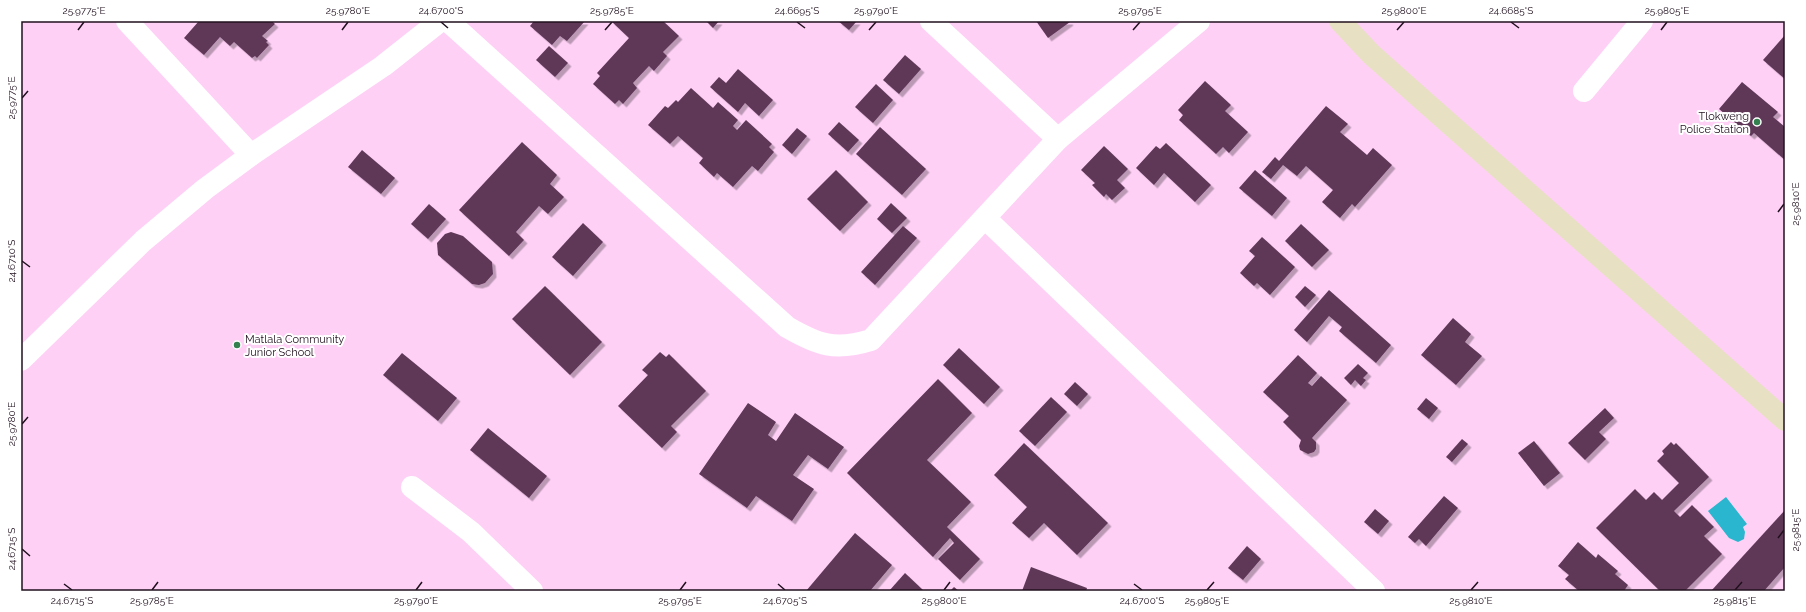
<svg xmlns="http://www.w3.org/2000/svg" width="1806" height="612" font-family="Raleway,sans-serif">
	<style>
		.water { fill: #29b6ce }
		.building { fill: #5e3858; filter: url(#shadow) }
		.lines { fill: none; stroke-linecap: round; stroke-linejoin: round }
		.street { stroke: #fff; stroke-width: 22 }
		.secondary { stroke: #e8e0c3; stroke-width: 22 }
		.ticks { fill: none; stroke: #20101e; stroke-width: 1.5 }
		.poi-dot { fill: #34814f; stroke: #fff; stroke-width: 1.5 }
		.labels { text-anchor: middle; stroke-width: 4; stroke-linejoin: round; paint-order: stroke }
		.poi-label { font-size: 11px; fill: #20101e; stroke: #fff; text-anchor: end }
		.neatline { fill: none; stroke: #20101e; stroke-width: 1.5 }
		.ticks-label { font-size: 10px; text-anchor: middle; fill: #20101e }
	</style>
	<defs>
		<filter id="shadow"><feDropShadow dx="3.5" dy="3.5" stdDeviation="0" flood-color="#0004"/></filter>
	</defs>
	<rect width="100%" height="100%" fill="#ffd0f6"/>
	<!-- water -->
	<polygon class="water" points="1726,497 1747,524 1743,527 1745,532 1744,539 1738,542 1729,538 1708,511"/>
	<!-- building -->
	<g class="building">
		<polygon points="199,21 272,21 275,24 262,36 268,41 266,42 269,45 257,58 255,56 252,58 234,42 230,46 220,37 204,55 184,38"/>
		<polygon points="534,21 585,21 567,41 560,36 552,45 530,26"/>
		<polygon points="611,21 663,21 679,36 663,52 667,56 654,71 649,66 633,83 637,88 623,104 619,100 615,104 593,84 600,76 597,73 629,38"/>
		<polygon points="706,21 719,21 713,28"/>
		<polygon points="838,21 857,21 849,30"/>
		<polygon points="1036,21 1069,21 1070,22 1048,38"/>
		<polygon points="1785,35 1785,79 1763,60"/>
		<polygon points="549,46 568,63 555,77 536,60"/>
		<polygon points="905,55 921,69 899,94 883,80"/>
		<polygon points="738,69 773,100 759,116 745,103 738,112 710,87 719,77 726,83"/>
		<polygon points="1205,81 1231,105 1225,111 1248,132 1229,153 1223,147 1216,154 1179,120 1183,115 1178,110"/>
		<polygon points="1742,82 1778,112 1773,117 1785,127 1785,160 1754,133 1751,136 1719,109"/>
		<polygon points="876,84 893,100 873,123 855,107"/>
		<polygon points="691,88 713,108 718,102 738,120 733,126 737,130 746,120 772,144 769,147 774,152 758,171 752,166 733,187 717,173 714,177 699,163 703,158 678,136 670,144 648,125 665,106 668,108 676,100 678,102"/>
		<polygon points="1326,106 1348,124 1340,132 1367,155 1373,148 1392,165 1355,207 1352,204 1340,218 1322,202 1333,190 1306,166 1297,176 1283,165 1271,179 1262,172 1275,157 1279,161"/>
		<polygon points="839,122 859,140 848,152 828,134"/>
		<polygon points="880,127 926,169 902,195 856,154"/>
		<polygon points="797,128 807,136 792,154 782,145"/>
		<polygon points="522,142 557,175 550,184 564,197 548,214 539,206 516,232 524,240 509,256 459,210"/>
		<polygon points="1166,143 1211,185 1195,202 1164,173 1154,185 1136,168 1156,146 1160,149"/>
		<polygon points="1104,146 1128,169 1117,180 1125,188 1112,200 1106,194 1104,197 1092,185 1095,183 1081,170"/>
		<polygon points="362,150 395,178 381,194 348,167"/>
		<polygon points="836,170 868,202 840,231 807,199"/>
		<polygon points="1255,170 1287,198 1272,216 1239,188"/>
		<polygon points="891,203 907,218 892,233 877,219"/>
		<polygon points="429,204 446,219 428,239 411,224"/>
		<polygon points="583,223 603,242 573,276 552,257"/>
		<polygon points="1301,224 1329,250 1312,267 1285,241"/>
		<polygon points="903,226 917,238 875,285 861,272"/>
		<polygon points="451,232 463,236 492,262 493,274 485,283 479,285 472,284 438,255 437,243 445,234"/>
		<polygon points="1262,237 1295,267 1270,295 1257,283 1254,286 1240,273 1255,256 1249,251"/>
		<polygon points="545,286 602,342 570,375 512,319"/>
		<polygon points="1305,286 1316,295 1305,307 1295,297"/>
		<polygon points="1329,290 1391,345 1376,363 1339,331 1342,327 1329,316 1307,342 1294,330"/>
		<polygon points="1453,318 1471,334 1465,342 1482,356 1456,385 1421,355"/>
		<polygon points="959,348 1000,387 984,404 943,365"/>
		<polygon points="660,352 666,357 669,354 706,391 671,426 677,432 662,448 618,406 648,375 642,370"/>
		<polygon points="402,353 457,398 438,421 383,375"/>
		<polygon points="1298,355 1317,373 1308,383 1312,386 1321,376 1347,400 1312,438 1316,442 1316,449 1314,452 1308,454 1300,450 1299,446 1301,440 1283,422 1289,416 1263,392"/>
		<polygon points="1358,364 1368,373 1363,378 1366,380 1361,386 1355,380 1351,385 1344,378"/>
		<polygon points="938,379 972,413 927,460 971,502 947,527 980,559 960,580 938,559 954,543 950,538 933,557 847,473"/>
		<polygon points="1075,382 1088,394 1077,406 1064,394"/>
		<polygon points="1051,397 1067,412 1035,446 1019,431"/>
		<polygon points="1426,398 1438,408 1429,419 1417,409"/>
		<polygon points="748,403 776,422 768,435 776,441 795,413 844,447 828,469 808,455 793,475 814,489 792,521 756,496 747,508 699,474"/>
		<polygon points="1605,408 1614,418 1599,432 1606,439 1585,460 1568,443"/>
		<polygon points="488,428 547,476 529,498 470,450"/>
		<polygon points="1462,439 1468,444 1452,462 1446,457"/>
		<polygon points="1534,441 1560,473 1544,486 1518,453"/>
		<polygon points="1671,442 1674,445 1676,443 1709,477 1674,511 1680,517 1692,505 1714,527 1704,536 1722,554 1685,591 1660,591 1596,528 1635,489 1646,500 1654,492 1662,500 1679,483 1657,461 1664,454 1662,451"/>
		<polygon points="1024,443 1108,523 1077,555 1044,523 1029,538 1012,523 1027,507 994,475"/>
		<polygon points="1444,496 1458,508 1426,546 1419,539 1415,543 1408,537"/>
		<polygon points="1375,509 1389,521 1378,534 1364,522"/>
		<polygon points="1785,510 1785,567 1764,591 1711,591"/>
		<polygon points="855,533 892,565 870,591 806,591"/>
		<polygon points="1578,542 1596,558 1598,554 1618,571 1615,574 1628,585 1624,591 1579,591 1565,579 1569,575 1558,566"/>
		<polygon points="1247,546 1261,559 1243,580 1228,568"/>
		<polygon points="1031,567 1087,588 1086,591 1022,591"/>
		<polygon points="905,573 924,591 889,591"/>
		<polygon points="954,587 959,591 950,591"/>
	</g>
	<g class="lines">
		<!-- street -->
		<g class="street">
			<path d="M448 21 787 327C818 345 835 351 871 340L1058 139 1199 21"/>
			<polyline points="931,21 1058,139"/>
			<polyline points="1584,91 1642,21"/>
			<polyline points="251,155 383,66 440,21"/>
			<polyline points="985,218 1374,591"/>
			<polyline points="21,360 143,241 205,189 251,155 127,21"/>
			<polyline points="412,487 471,532 532,591"/>
		</g>
		<!-- secondary -->
		<polyline class="secondary" points="1340,21 1371,54 1417,95 1785,420"/>
	</g>
	<!-- ticks -->
	<path class="ticks" d="M441 22 448 28M797 22 805 28M1511 22 1519 28M78 30 84 22M342 30 348 22M605 30 612 22M869 30 876 22M1133 30 1140 22M1397 30 1404 22M1661 30 1667 22M22 98 28 91M1778 212 1784 204M22 261 30 267M22 424 28 417M1778 538 1784 530M22 549 30 556M64 584 72 590M778 584 785 590M1134 584 1142 590M152 590 158 582M416 590 422 582M680 590 686 582M944 590 950 582M1207 590 1214 582M1471 590 1478 582M1735 590 1742 582"/>
	<!-- markers -->
	<g class="poi-dot">
		<circle cx="1757" cy="122" r="4"/>
		<circle cx="237" cy="345" r="4"/>
	</g>
	<g class="labels">
		<!-- poi labels -->
		<g class="poi-label">
			<text x="1749" y="120">Tlokweng<tspan x="1749" dy="13">Police Station</tspan></text>
			<text x="245" y="343" text-anchor="start">Matlala Community<tspan x="245" dy="13">Junior School</tspan></text>
		</g>
	</g>
	<!-- border -->
	<rect width="1806" height="612" fill="none" stroke="#ffffff" stroke-width="44"/>
	<rect x="22" y="22" width="1762" height="568" class="neatline"/>
	<g class="ticks-label">
		<text x="84" y="14">25.9775°E</text>
		<text x="348" y="14">25.9780°E</text>
		<text x="441" y="14">24.6700°S</text>
		<text x="612" y="14">25.9785°E</text>
		<text x="797" y="14">24.6695°S</text>
		<text x="876" y="14">25.9790°E</text>
		<text x="1140" y="14">25.9795°E</text>
		<text x="1404" y="14">25.9800°E</text>
		<text x="1511" y="14">24.6685°S</text>
		<text x="1667" y="14">25.9805°E</text>
		<text transform="translate(11 98) rotate(-90)" y="4">25.9775°E</text>
		<text transform="translate(1795 204) rotate(-90)" y="4">25.9810°E</text>
		<text transform="translate(11 261) rotate(-90)" y="4">24.6710°S</text>
		<text transform="translate(11 424) rotate(-90)" y="4">25.9780°E</text>
		<text transform="translate(1795 530) rotate(-90)" y="4">25.9815°E</text>
		<text transform="translate(11 549) rotate(-90)" y="4">24.6715°S</text>
		<text x="72" y="604">24.6715°S</text>
		<text x="152" y="604">25.9785°E</text>
		<text x="416" y="604">25.9790°E</text>
		<text x="680" y="604">25.9795°E</text>
		<text x="785" y="604">24.6705°S</text>
		<text x="944" y="604">25.9800°E</text>
		<text x="1142" y="604">24.6700°S</text>
		<text x="1207" y="604">25.9805°E</text>
		<text x="1471" y="604">25.9810°E</text>
		<text x="1735" y="604">25.9815°E</text>
	</g>
</svg>
